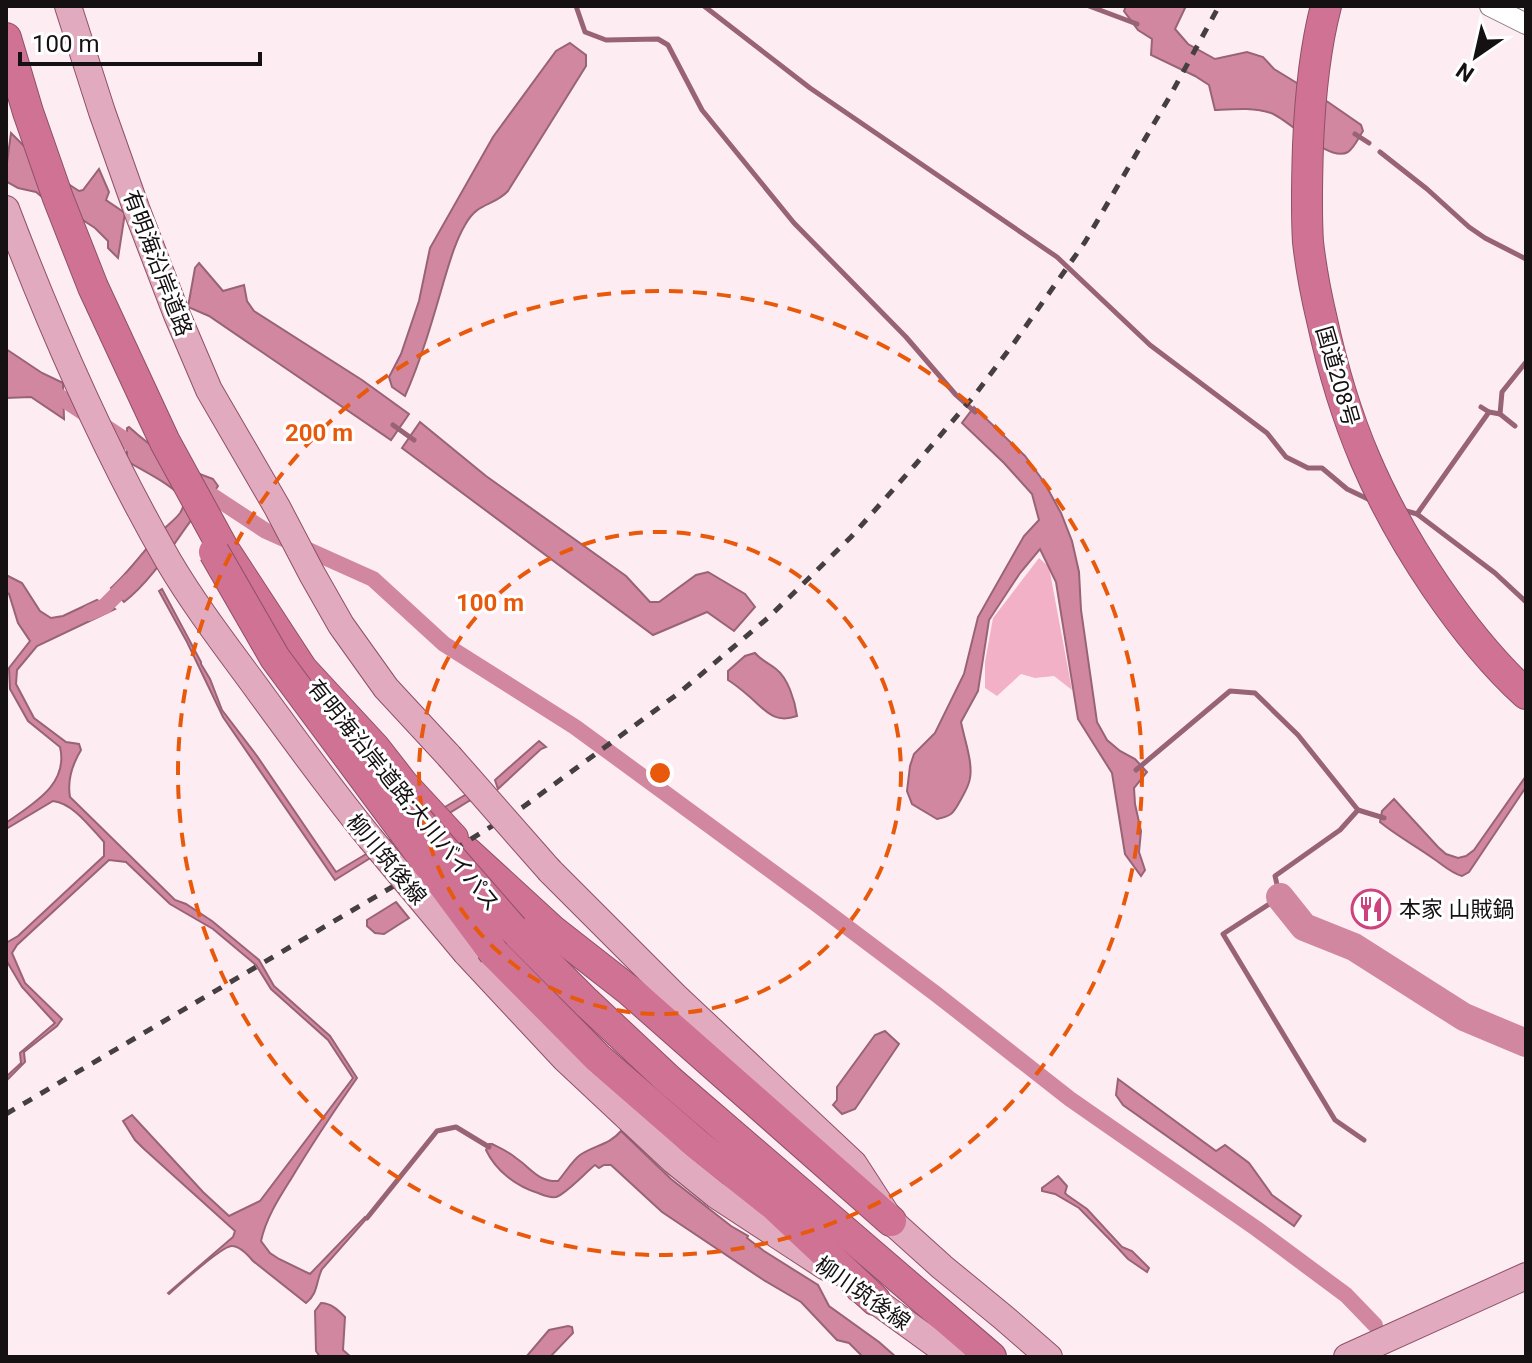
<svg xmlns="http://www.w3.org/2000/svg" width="1532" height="1363" font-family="Roboto,'Noto Sans JP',sans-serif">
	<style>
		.green { fill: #f2b1c6 }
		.water { fill: #d287a1; stroke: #996376; stroke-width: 2 }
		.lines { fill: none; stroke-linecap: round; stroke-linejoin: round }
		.stream { stroke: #996376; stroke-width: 5 }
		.canal { stroke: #d287a1; stroke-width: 16 }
		.river { stroke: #d287a1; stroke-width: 28 }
		.minor-casing { stroke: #897c80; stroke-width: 22 }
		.major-casing { stroke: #8e5066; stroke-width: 28 }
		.highway-casing { stroke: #8e5066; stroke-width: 32 }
		.minor { stroke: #fff; stroke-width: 20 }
		.major { stroke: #e2aabf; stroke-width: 26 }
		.highway { stroke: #cf7294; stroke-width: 30 }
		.rail { stroke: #463f42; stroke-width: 5; stroke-dasharray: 10 10; stroke-linecap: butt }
		.major-bridge-casing { stroke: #8e5066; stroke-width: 28; stroke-linecap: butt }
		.highway-bridge-casing { stroke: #8e5066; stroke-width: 32; stroke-linecap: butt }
		.major-bridge { stroke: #e2aabf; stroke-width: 26 }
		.highway-bridge { stroke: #cf7294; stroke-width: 30 }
		.ring { fill: none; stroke: #e8590c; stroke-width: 4; stroke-dasharray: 14 10 }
		.labels { text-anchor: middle; stroke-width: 6; stroke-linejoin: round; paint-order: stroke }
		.street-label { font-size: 22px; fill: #151012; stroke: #fff }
		.poi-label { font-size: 22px; fill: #151012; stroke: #fff; text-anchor: start }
		.centre { fill: #e8590c; stroke: #fff; stroke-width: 4 }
		.ring-label { font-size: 24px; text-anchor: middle; font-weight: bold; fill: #e8590c; stroke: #fff; stroke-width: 6; stroke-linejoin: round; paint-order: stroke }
	</style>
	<rect width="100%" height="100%" fill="#fdedf2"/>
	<!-- green -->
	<polygon class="green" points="1039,558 1049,567 1072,690 1054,676 1035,678 1021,674 997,696 985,688 985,662 993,618"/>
	<!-- water -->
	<g class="water">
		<path d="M1126 6H1186L1175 29 1188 44 1215 59 1247 52 1263 57 1274 69 1328 102 1361 125 1363 131C1359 137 1354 148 1348 152 1328 163 1290 120 1271 113 1254 107 1233 109 1215 110L1209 85 1195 76 1151 55 1152 39 1138 30 1124 11Z"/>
		<path d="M570 43 586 55V66L508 191C493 207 478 201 465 225 455 242 449 264 443 284 432 322 421 360 405 396L392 387 389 377 401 354 419 301 430 248 493 137 556 51Z"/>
		<polygon points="11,133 25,147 35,162 79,191 83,190 99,169 109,192 106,200 125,213 118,258 108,248 108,241 95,228 78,217 59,211 36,192 18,188 7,182 6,170"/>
		<polygon points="199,263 223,291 244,285 247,301 254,311 362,380 409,414 391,440 209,316 188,307 195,268"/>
		<polygon points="6,349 42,373 63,383 64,419 31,397 6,398"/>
		<path d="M974 407 1025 456 1044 482 1061 513 1072 541 1079 572 1081 610 1097 722 1107 740 1120 751 1135 759 1147 772 1134 788 1135 804 1141 831 1139 852 1145 870 1141 876 1125 854 1112 773 1078 719 1056 582 1040 549 1020 573 989 620 978 691 961 722C964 738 973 762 970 778 969 786 964 794 960 801 953 814 951 816 937 819L912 804 907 791 910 766 914 754 935 733 964 674 978 617 1024 536 1039 520 1032 494 1004 463 962 423Z"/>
		<polygon points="420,422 486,476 626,576 650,602 659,602 696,575 708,572 745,594 755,607 734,631 707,612 653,635 402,448"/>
		<path d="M129 427C152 448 183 469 213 479L218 486 204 507 202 506C176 538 156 577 124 602L111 588C130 571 144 550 162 531 167 525 175 520 180 513 182 510 184 505 183 501 180 488 139 469 127 461V428Z"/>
		<path d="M6 575 22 583 40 611 51 618 63 616 97 600 103 604 106 602 115 609 37 646 17 670 16 684 34 718 66 742 79 744 81 750C72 765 67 780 70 797L175 900 186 904 212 921 259 960 274 986 330 1036 357 1078C334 1111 312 1144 291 1179 279 1198 266 1218 261 1241L270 1253 279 1259 310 1274 365 1217 367 1218 322 1269C316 1281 318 1294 306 1303L253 1261C248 1255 240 1246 232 1246 223 1245 178 1286 169 1294L168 1293 233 1237 235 1231 143 1148 135 1140 123 1121 132 1115 203 1192 229 1216 260 1201 353 1078 328 1040 271 989 256 965 213 929 170 904 126 862 109 860 17 945 12 953 25 983 62 1019 57 1026 24 1052 25 1062 6 1081V1077L21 1063 20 1053 55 1023 22 987 6 960V943L18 936 104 856V842C91 828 73 803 53 801L6 829V823C32 804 69 785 60 747L28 721 10 689 9 668 30 641 18 623 9 594 6 592Z"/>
		<polygon points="162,589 201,662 201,664 210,679 222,710 257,756 336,872 465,795 482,786 485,794 469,801 401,843 393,844 335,880 223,717 187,642 159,591"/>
		<path d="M755 653C761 660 768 663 776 669 788 678 795 701 797 716 774 724 766 711 750 697 743 691 736 685 728 680V671L745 656Z"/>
		<polygon points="539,741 546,747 541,749 498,789 495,780"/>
		<path d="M1526 776V787L1469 872 1462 876C1451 873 1443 865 1434 859 1416 846 1397 836 1380 822L1382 811 1394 799 1438 847 1446 854 1458 858 1466 856 1474 850Z"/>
		<polygon points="396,902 409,918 384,934 375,933 367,926 367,920"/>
		<polygon points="885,1031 899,1044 855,1109 842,1114 833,1105 837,1100 837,1087 875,1035"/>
		<polygon points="1118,1079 1216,1151 1225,1145 1249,1163 1272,1195 1301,1216 1294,1226 1123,1105 1116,1095"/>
		<path d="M621 1131 671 1179 731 1226 748 1236 747 1238 764 1251 818 1285 829 1306 879 1342 896 1357H863L849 1343 837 1340 801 1302 762 1279 662 1212 611 1165H604L599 1168 595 1165C585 1173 566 1194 556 1197 549 1198 543 1195 538 1193 516 1186 496 1171 486 1150L489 1144H492C500 1148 509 1152 516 1158 531 1168 538 1182 558 1181 565 1173 572 1161 580 1155 595 1145 609 1145 621 1131Z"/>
		<polygon points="1058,1176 1067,1186 1065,1193 1067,1195 1087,1209 1122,1247 1132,1251 1149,1268 1147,1272 1128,1259 1117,1247 1079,1208 1055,1194 1042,1191 1042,1188"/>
		<path d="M321 1303C331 1303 338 1310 345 1317L343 1350 351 1357H320L316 1351 315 1311Z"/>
		<polygon points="568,1326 572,1327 573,1333 550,1357 526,1357 549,1330"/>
	</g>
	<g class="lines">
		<!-- stream -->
		<g class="stream">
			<polyline points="576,6 585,32 606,40 658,39 668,45 702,110 794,223 906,337 956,395 975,412"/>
			<polyline points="704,6 810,88 1057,257 1150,345 1267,433 1286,457 1308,468 1322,468 1347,489 1370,500"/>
			<polyline points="1089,6 1137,24"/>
			<polyline points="1355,134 1369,143"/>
			<polyline points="1380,152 1427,189 1469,227 1485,238 1526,259"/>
			<polyline points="1481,407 1489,412 1500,414"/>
			<polyline points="393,425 414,440"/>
			<polyline points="1515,426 1500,414 1502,392 1526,362"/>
			<polyline points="1403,510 1417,514 1495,573 1526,602"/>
			<polyline points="1417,514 1489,412"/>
			<polyline points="1136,770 1230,691 1255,693 1298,735 1358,810"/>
			<polyline points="1364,1140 1335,1120 1223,934 1280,897 1275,876 1340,830 1358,810 1384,818"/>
			<polyline points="367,1218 437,1131 456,1127 489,1147"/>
		</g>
		<!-- canal -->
		<g class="canal">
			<polyline points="48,389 145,453"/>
			<polyline points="196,485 266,531 373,579 444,644 575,727 815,903 936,994 1070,1099 1257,1229 1346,1295 1375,1325"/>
			<polyline points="89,613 105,606 130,581"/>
		</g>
		<!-- river -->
		<polyline class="river" points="1280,897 1304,927 1354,947 1464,1017 1526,1043"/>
		<!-- minor casing -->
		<g class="minor-casing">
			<polyline id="minor" points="1490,6 1526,24"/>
		</g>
		<!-- major casing -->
		<g class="major-casing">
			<g id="major">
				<polyline points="68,6 102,112 136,208 177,315 209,390 277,507 312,574 341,625 386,688 449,756"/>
				<path d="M6 209C52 330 104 450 169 562 195 606 226 646 256 687 293 738 330 789 370 838"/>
				<polyline points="550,871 675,996 854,1164 891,1221 942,1267 1003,1317 1049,1357"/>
				<polyline points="466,953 564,1058 674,1161 716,1195 826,1267"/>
				<polyline points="859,1289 953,1357"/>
				<polyline points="1347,1357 1526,1276"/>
			</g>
		</g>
		<!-- highway casing -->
		<g class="highway-casing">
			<g id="highway">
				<path d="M1326 6C1314 52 1310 98 1308 145 1307 177 1306 210 1308 242 1311 268 1316 295 1322 320 1344 422 1377 500 1436 587 1462 625 1492 663 1526 694"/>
				<polyline points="6,38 28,112 58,198 93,287 165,442 223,548 302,669 375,748 403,784 453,838"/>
				<polyline points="468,853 552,930 630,991 891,1221"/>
				<polyline points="513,929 586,1002 670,1081 991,1357"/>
				<polyline points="494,953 598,1058 698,1145 775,1206 875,1300"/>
			</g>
		</g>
		<!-- minor -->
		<use href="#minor" class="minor"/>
		<!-- major -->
		<use href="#major" class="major"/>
		<!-- highway -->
		<use href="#highway" class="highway"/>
		<!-- rail -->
		<polyline class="rail" points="6,1114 421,870 523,807 679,693 769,617 851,537 915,465 974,396 1014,343 1085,242 1170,96 1219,6"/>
		<!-- major-bridge casing -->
		<g class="major-bridge-casing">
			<g id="major-bridge">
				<polyline points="449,756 550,871"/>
				<polyline points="370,838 466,953"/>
			</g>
		</g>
		<!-- highway-bridge casing -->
		<g class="highway-bridge-casing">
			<g id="highway-bridge">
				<polyline points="214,552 275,658 494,953"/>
				<polyline points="418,820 513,929"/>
			</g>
		</g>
		<!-- major-bridge -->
		<use href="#major-bridge" class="major-bridge"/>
		<!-- highway-bridge -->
		<use href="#highway-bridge" class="highway-bridge"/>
	</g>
	<!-- distance rings -->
	<g class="ring">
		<circle cx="660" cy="773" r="241"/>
		<circle cx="660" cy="773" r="482"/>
	</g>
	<!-- icons -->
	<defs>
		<g id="restaurant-ring" transform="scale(2)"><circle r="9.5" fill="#fff" stroke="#cc437e" stroke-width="1.5"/><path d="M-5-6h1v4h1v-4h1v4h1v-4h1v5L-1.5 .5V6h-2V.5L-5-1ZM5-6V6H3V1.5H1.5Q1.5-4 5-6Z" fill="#cc437e"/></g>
	</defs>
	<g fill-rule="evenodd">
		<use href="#restaurant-ring" x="1371" y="909"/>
	</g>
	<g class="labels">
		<!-- street labels -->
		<g class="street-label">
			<text transform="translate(158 263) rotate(69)" y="8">有明海沿岸道路</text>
			<text transform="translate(1338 376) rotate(74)" y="8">国道208号</text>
			<text transform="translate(404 795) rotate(51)" y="8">有明海沿岸道路;大川バイパス</text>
			<text transform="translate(387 859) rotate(50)" y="8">柳川筑後線</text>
			<text transform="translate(863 1293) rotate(35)" y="8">柳川筑後線</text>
		</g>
		<!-- poi labels -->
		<g class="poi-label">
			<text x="1399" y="917">本家 山賊鍋</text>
		</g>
	</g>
	<circle cx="660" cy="773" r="12" class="centre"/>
	<g class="ring-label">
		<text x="319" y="441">200 m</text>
		<text x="490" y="611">100 m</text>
	</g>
	<!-- border -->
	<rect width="1532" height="1363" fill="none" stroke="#151012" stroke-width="16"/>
	<!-- north arrow -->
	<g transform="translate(1476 56) rotate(214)" stroke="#ffffff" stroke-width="6" paint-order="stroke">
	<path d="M0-6L14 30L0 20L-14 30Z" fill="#151012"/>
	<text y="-12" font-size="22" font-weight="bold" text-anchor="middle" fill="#151012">N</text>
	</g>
	<!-- scale -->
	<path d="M20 52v12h240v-12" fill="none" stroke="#151012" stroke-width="4"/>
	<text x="32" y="52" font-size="24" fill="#151012" stroke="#ffffff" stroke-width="6" paint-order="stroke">100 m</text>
</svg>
